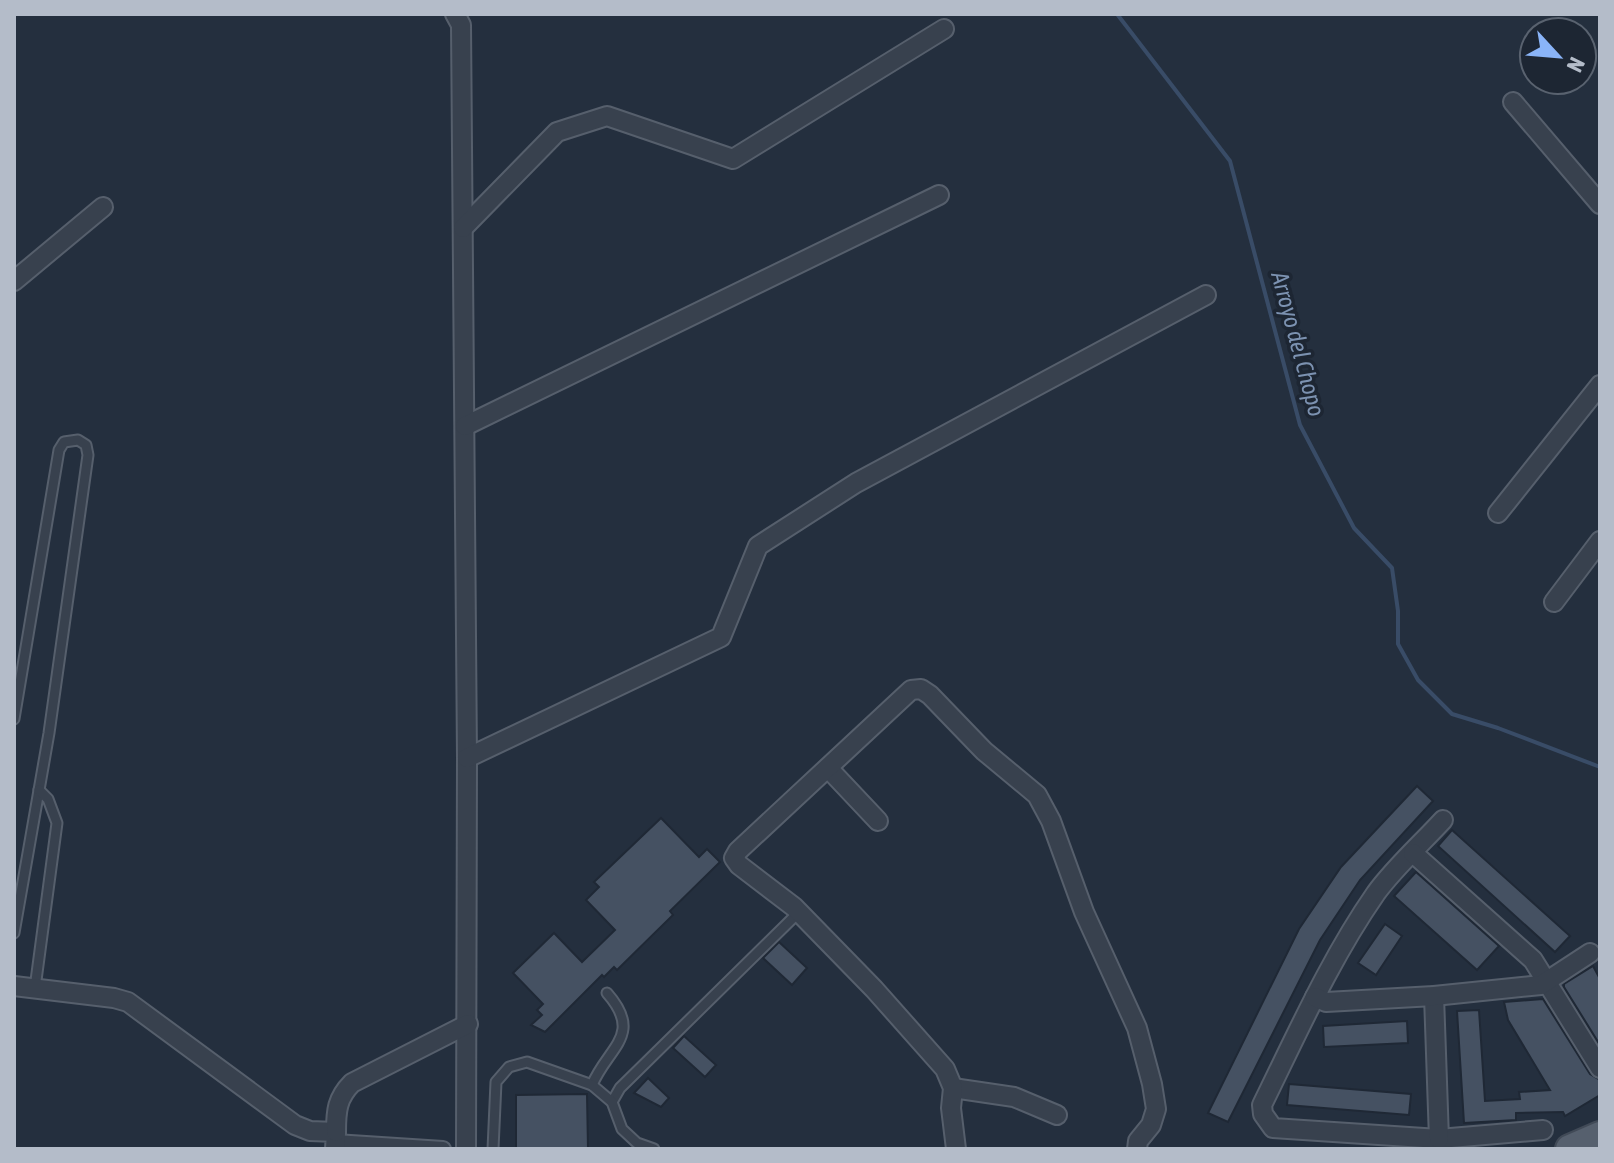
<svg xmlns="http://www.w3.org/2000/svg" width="1614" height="1163" font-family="'Asap Condensed',sans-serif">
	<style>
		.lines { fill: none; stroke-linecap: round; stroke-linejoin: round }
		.stream { stroke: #394c67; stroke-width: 4 }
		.building { fill: #455162; stroke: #1f2835; stroke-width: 2 }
		.service-casing { stroke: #565f6c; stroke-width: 13 }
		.pedestrian-casing { stroke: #565f6c; stroke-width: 18 }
		.minor-casing { stroke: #565f6c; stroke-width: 22 }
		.primary-casing { stroke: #414a57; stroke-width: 32 }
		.service { stroke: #38414e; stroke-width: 9 }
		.pedestrian { stroke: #38414e; stroke-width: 14 }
		.minor { stroke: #38414e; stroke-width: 18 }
		.primary { stroke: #56606e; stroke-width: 28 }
		.labels { text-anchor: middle; stroke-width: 7; stroke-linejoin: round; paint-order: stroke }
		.water-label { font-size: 24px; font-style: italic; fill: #7c92b1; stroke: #1d2633 }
	</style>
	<rect width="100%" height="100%" fill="#242f3e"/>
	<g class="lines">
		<!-- stream -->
		<polyline class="stream" points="1117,14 1230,161 1300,425 1354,528 1392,568 1398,611 1398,644 1418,680 1452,714 1498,728 1600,767"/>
	</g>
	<!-- building -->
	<g class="building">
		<polygon points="1417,786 1433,801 1360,880 1320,940 1228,1122 1208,1113 1299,929 1341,867"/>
		<polygon points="661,818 699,857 707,849 720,862 670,911 673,915 617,970 614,967 604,977 602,975 545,1032 531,1025 542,1015 537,1010 543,1004 513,973 554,933 582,962 615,930 586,900 599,887 594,882"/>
		<polygon points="1452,830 1570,936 1555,952 1438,846"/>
		<polygon points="1416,872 1499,946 1477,970 1394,896"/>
		<polygon points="1385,924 1402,936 1376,975 1358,963"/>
		<polygon points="779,942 807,968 792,985 763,958"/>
		<polygon points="1593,966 1600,979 1600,1045 1564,987 1564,984"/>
		<polygon points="1543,999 1590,1074 1600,1080 1600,1095 1565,1116 1563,1112 1516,1113 1516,1120 1464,1123 1457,1011 1479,1010 1485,1101 1520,1099 1519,1092 1550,1090 1508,1020 1504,1002"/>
		<polygon points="1407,1021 1408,1043 1324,1047 1323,1026"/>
		<polygon points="684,1036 716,1065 705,1077 673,1048"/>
		<polygon points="648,1078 669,1098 661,1107 634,1093"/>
		<polygon points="1289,1084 1411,1094 1409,1115 1287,1105"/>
		<polygon points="587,1094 588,1149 516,1149 516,1095"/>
	</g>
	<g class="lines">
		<!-- service casing -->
		<g class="service-casing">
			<g id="service">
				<polyline points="14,719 59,450 64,442 78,440 86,445 88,455 49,733 14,933"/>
				<polyline points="35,988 57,823 48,799 39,790"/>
				<path d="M592 1085C608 1047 644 1035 607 993"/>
				<polyline points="612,1102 620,1088 799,912"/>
				<polyline points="493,1149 496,1082 509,1067 527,1062 592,1085 612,1102 622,1129 637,1143 654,1149"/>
			</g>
		</g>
		<!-- pedestrian casing -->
		<g class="pedestrian-casing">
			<polyline id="pedestrian" points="335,1142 443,1149"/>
		</g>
		<!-- minor casing -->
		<g class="minor-casing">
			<g id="minor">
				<polyline points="455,14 461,25 467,758 466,1149"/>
				<polyline points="1513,102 1600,204"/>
				<polyline points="463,228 557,132 607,116 733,159 944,29"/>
				<polyline points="14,281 103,207"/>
				<polyline points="465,426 939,195"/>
				<polyline points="1498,513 1600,385"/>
				<polyline points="1554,602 1600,541"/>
				<polyline points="467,758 721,637 758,546 856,483 1206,295"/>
				<polyline points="828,768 878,821"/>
				<path d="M1443 820C1421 844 1395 867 1376 893 1330 959 1297 1034 1262 1105L1263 1114 1273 1128 1439 1139 1543 1130"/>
				<polyline points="1413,853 1533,960 1600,1068"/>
				<polyline points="14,986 114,998 128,1002 295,1125 310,1131 336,1132 335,1149"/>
				<polyline points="1434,996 1439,1139"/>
				<polyline points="1315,997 1326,1002 1434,996 1541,985 1590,953"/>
				<polyline points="953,1088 1014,1097 1057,1115"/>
				<path d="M336 1132C336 1111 337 1098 352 1083L468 1024"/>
				<polyline points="956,1149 951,1108 953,1088 945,1069 874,989 794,907 739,865 734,858 738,851 911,690 921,689 930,695 984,751 1037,795 1051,821 1084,912 1137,1028 1152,1084 1156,1109 1151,1125 1138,1141 1137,1149"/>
			</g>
		</g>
		<!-- primary casing -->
		<g class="primary-casing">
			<polyline id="primary" points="1570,1149 1600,1136"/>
		</g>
		<!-- service -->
		<use href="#service" class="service"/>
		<!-- pedestrian -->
		<use href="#pedestrian" class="pedestrian"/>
		<!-- minor -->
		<use href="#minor" class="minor"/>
		<!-- primary -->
		<use href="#primary" class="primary"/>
	</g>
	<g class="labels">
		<!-- water labels -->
		<g class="water-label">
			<text transform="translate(1298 344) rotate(75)" y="8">Arroyo del Chopo</text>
		</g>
	</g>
	<!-- border -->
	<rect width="1614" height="1163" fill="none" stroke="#b4bcc9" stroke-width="32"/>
	<!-- north arrow -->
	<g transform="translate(1558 56) rotate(116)"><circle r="38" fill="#1d2633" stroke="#59626f" stroke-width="2"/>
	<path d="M0-6L14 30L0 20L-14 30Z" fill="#8ab4f8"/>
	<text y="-12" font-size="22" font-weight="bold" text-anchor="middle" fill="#b4bcc9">N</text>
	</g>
</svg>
